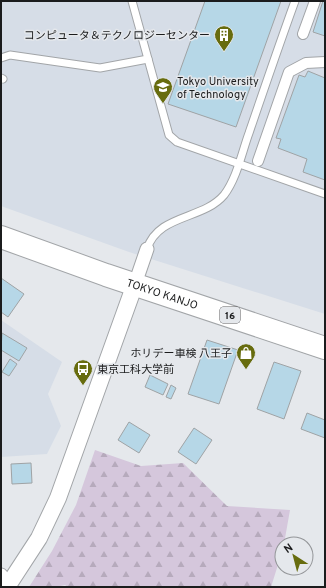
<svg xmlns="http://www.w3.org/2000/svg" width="326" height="588" font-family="Overpass,'Noto Sans JP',sans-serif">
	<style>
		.built { fill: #d6dde7 }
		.forest { fill: url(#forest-firs) }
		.building { fill: #b6d7e7; stroke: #9fa3a5 }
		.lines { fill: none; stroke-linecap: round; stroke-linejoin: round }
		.service-casing { stroke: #a2a5a8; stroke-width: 9 }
		.pedestrian-casing { stroke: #a2a5a8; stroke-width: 12 }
		.minor-casing { stroke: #a2a5a8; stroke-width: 15 }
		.tertiary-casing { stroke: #a2a5a8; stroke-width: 18 }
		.trunk-casing { stroke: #a2a5a8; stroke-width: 24 }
		.service { stroke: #fff; stroke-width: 7 }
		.pedestrian { stroke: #fff; stroke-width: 10 }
		.minor { stroke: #fff; stroke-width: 13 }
		.tertiary { stroke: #fff; stroke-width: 16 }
		.trunk { stroke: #fff; stroke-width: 22 }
		.labels { text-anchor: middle; stroke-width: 3; stroke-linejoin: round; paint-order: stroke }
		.shield { fill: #e5e8ec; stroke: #58595b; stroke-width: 1 }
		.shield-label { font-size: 10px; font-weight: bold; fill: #1b1c1d }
		.poi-label { font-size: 11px; fill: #1b1c1d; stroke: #e5e8ec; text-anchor: end }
		.street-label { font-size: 11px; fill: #1b1c1d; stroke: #e5e8ec }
	</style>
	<defs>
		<pattern id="forest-firs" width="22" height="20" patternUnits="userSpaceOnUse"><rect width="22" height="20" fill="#d5c7dc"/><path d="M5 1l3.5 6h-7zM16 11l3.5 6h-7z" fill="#b6aabc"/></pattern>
	</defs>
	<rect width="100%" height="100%" fill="#e5e8ec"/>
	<!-- built -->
	<g class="built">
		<polygon points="1,1 325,1 325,314 129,252 1,206"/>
		<polygon points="1,320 62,362 48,394 61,426 47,454 1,457"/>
	</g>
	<!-- forest -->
	<polygon class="forest" points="95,450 141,466 183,463 227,506 290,510 284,544 282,544 282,552 271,587 68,587 65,585 56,587 29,587 52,551 76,505"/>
	<!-- building -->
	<g class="building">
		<polygon points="205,1 281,1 236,127 168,104"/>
		<polygon points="323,1 325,1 325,36 313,32"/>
		<polygon points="308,71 325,78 325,180 303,172 307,159 278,148 281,139 276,138 299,75 305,77"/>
		<polygon points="1,278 24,294 8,317 1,312"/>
		<polygon points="2,333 27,348 19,361 1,350"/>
		<polygon points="207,340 238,350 219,404 188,394"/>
		<polygon points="10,359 17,364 9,376 2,372"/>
		<polygon points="274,362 301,371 284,419 257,409"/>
		<polygon points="150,375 168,384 163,395 145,387"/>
		<polygon points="171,385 176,388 171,399 166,397"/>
		<polygon points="307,413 325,420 325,438 301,429"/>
		<polygon points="129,422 150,435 139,453 118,440"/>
		<polygon points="194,428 212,440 196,464 178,452"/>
		<polygon points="31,463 32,483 12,484 11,464"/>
	</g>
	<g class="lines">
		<!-- service casing -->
		<g class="service-casing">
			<g id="service">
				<polyline points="132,1 169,135 177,142 325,194"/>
				<polyline points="1,58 10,55 100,68 148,59"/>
				<polyline points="1,78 3,79"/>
				<path d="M147 249C158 214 203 220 224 195 237 178 242 152 249 133 264 89 279 45 295 1"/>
			</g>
		</g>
		<!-- pedestrian casing -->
		<g class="pedestrian-casing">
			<g id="pedestrian">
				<polyline points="303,34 315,1"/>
				<polyline points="258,161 289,72 306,63 325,62"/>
			</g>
		</g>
		<!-- minor casing -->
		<g class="minor-casing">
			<g id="minor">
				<polyline points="135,284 147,249"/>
				<polyline points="1,575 10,587"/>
			</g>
		</g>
		<!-- tertiary casing -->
		<g class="tertiary-casing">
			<polyline id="tertiary" points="7,587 39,538 58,498 135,284"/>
		</g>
		<!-- trunk casing -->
		<g class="trunk-casing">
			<g id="trunk">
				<path id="s1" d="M1 237 106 275 325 348"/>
			</g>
		</g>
		<!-- service -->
		<use href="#service" class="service"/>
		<!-- pedestrian -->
		<use href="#pedestrian" class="pedestrian"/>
		<!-- minor -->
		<use href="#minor" class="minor"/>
		<!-- tertiary -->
		<use href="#tertiary" class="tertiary"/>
		<!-- trunk -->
		<use href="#trunk" class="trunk"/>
	</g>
	<!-- icons -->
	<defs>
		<g id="building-pin" transform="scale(1)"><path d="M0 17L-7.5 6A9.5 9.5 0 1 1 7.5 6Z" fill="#676c0e" stroke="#e5e8ec"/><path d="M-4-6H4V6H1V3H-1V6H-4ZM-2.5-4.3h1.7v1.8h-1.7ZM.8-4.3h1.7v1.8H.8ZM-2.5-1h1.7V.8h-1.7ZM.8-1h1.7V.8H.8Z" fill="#fff"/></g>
		<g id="university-pin" transform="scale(1)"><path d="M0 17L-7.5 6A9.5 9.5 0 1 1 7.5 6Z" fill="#676c0e" stroke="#e5e8ec"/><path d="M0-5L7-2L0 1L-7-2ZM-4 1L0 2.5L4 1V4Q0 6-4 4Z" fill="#fff"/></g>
		<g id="shop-pin" transform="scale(1)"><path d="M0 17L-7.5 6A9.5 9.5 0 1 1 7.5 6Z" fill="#676c0e" stroke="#e5e8ec"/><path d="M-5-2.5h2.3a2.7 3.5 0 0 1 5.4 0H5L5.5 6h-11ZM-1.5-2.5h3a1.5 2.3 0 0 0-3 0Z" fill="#fff"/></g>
		<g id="bus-pin" transform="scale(1)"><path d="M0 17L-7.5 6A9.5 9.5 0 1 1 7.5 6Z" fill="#676c0e" stroke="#e5e8ec"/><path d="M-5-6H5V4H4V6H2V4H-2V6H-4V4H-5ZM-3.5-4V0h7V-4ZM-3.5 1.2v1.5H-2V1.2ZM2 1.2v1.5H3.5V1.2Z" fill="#fff"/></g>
	</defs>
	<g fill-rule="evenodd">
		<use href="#building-pin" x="224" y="35"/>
		<use href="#university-pin" x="163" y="87"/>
		<use href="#shop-pin" x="246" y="353"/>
		<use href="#bus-pin" x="83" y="369"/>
	</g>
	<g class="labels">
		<!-- shield labels -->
		<rect class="shield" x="220" y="307" width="20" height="16" rx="3"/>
		<g class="shield-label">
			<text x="230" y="319">16</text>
		</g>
		<!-- poi labels -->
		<g class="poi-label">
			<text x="210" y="39">コンピュータ＆テクノロジーセンター</text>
			<text x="177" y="85" text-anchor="start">Tokyo University<tspan x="177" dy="13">of Technology</tspan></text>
			<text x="232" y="357">ホリデー車検 八王子</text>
			<text x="97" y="373" text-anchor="start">東京工科大学前</text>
		</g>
		<!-- street labels -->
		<g class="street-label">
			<text dy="4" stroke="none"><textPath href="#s1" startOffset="171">TOKYO KANJO</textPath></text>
		</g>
	</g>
	<!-- border -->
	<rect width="326" height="588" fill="none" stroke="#1b1c1d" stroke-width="4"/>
	<!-- north arrow -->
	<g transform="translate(294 556) rotate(324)"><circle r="19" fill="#e5e8ec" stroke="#949699"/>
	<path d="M0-3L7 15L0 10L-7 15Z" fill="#676c0e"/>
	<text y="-6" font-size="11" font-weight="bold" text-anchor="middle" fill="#1b1c1d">N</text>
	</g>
</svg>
